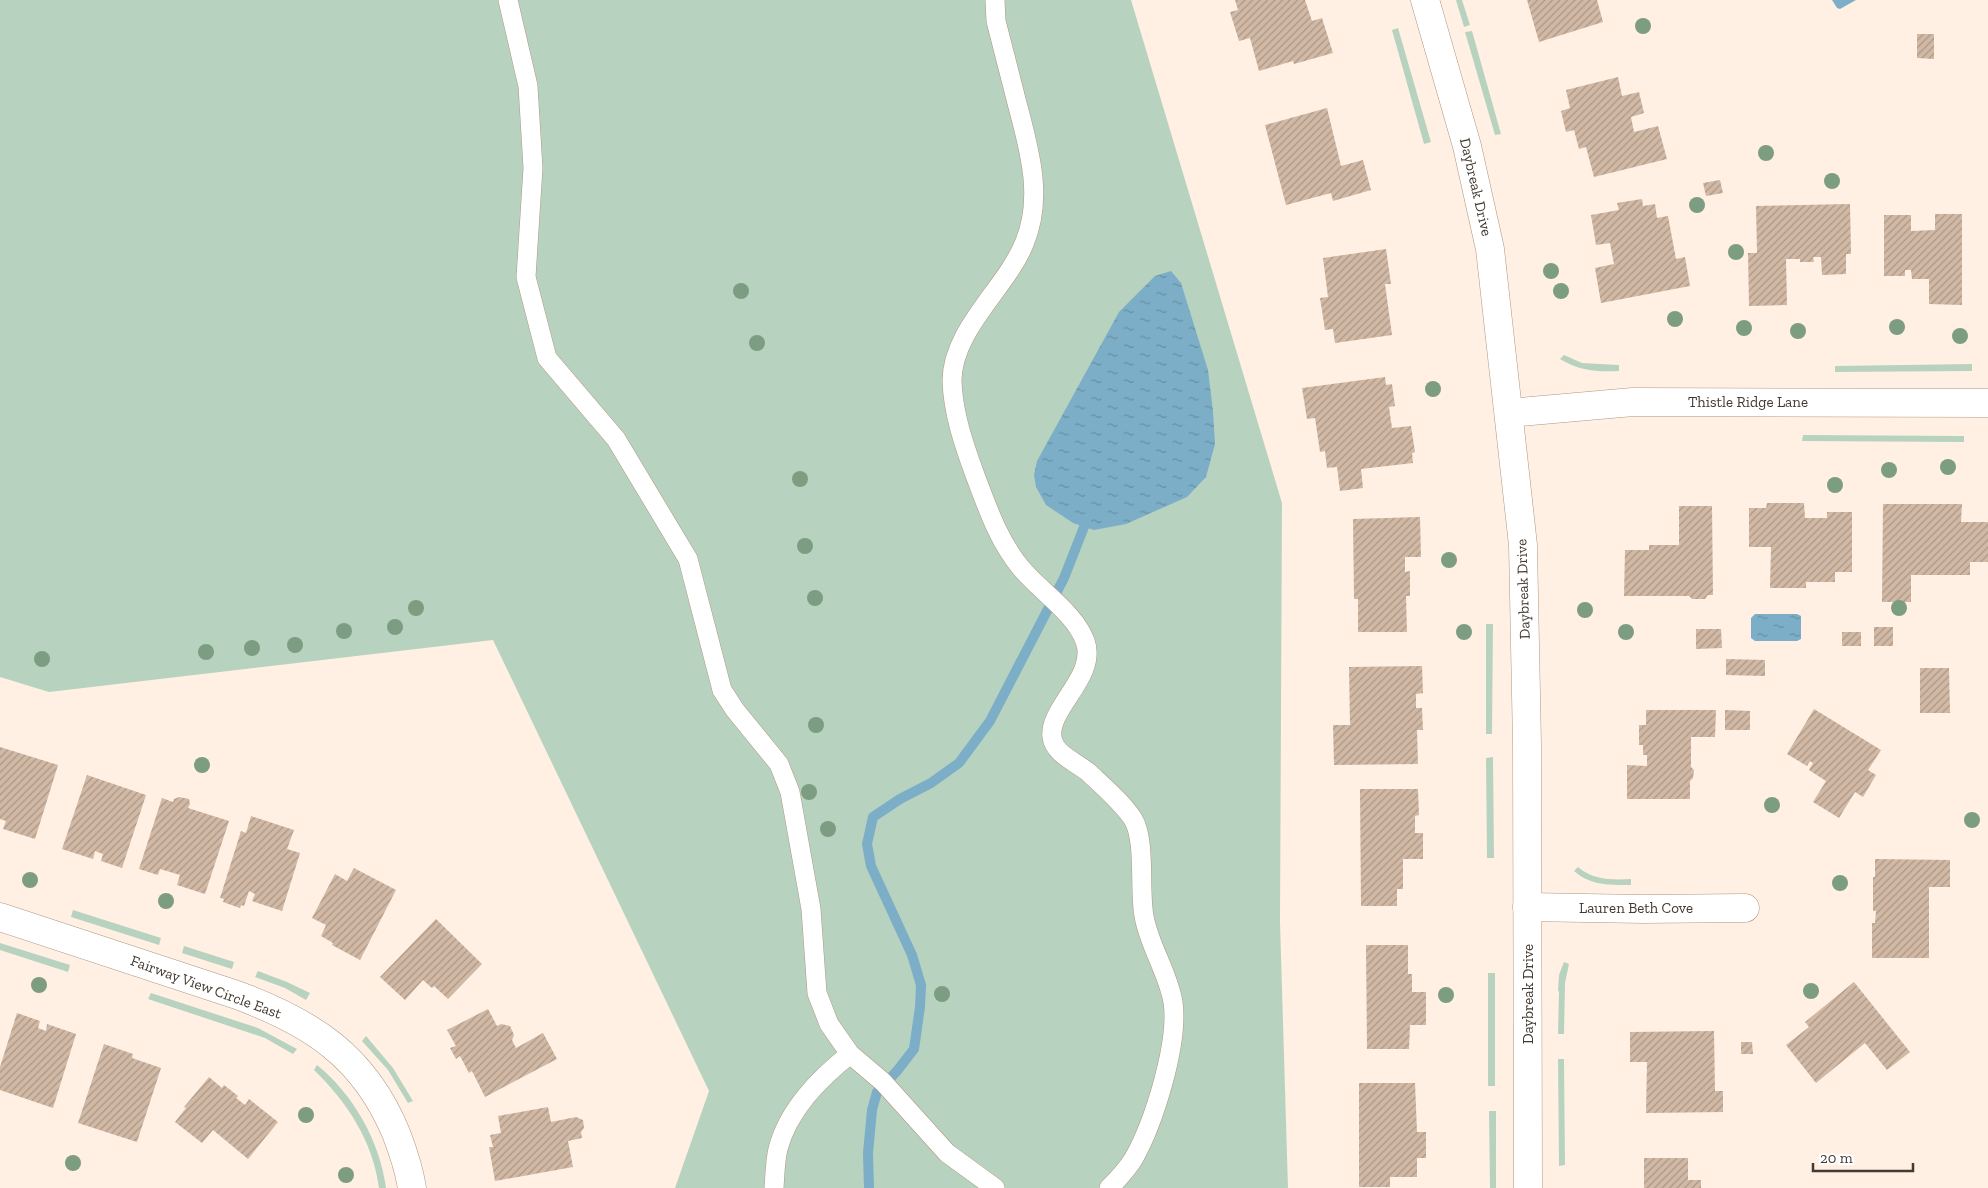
<svg xmlns="http://www.w3.org/2000/svg" width="1988" height="1188" font-family="'Zilla Slab',serif">
	<style>
		.grass { fill: #b7d3bf }
		.water { fill: url(#water-ripples) }
		.lines { fill: none; stroke-linecap: round; stroke-linejoin: round }
		.stream { stroke: #7caec8; stroke-width: 10 }
		.building { fill: url(#building-hatch) }
		.lane-casing { stroke: #ae9783; stroke-width: 20 }
		.street-casing { stroke: #ae9783; stroke-width: 29 }
		.lane { stroke: #fff; stroke-width: 19 }
		.street { stroke: #fff; stroke-width: 28 }
		.tree { fill: #7c9d81 }
		.labels { text-anchor: middle; stroke-width: 4; stroke-linejoin: round; paint-order: stroke }
		.street-label { font-size: 15px; fill: #433a31; stroke: #fff }
	</style>
	<defs>
		<pattern id="water-ripples" width="26" height="14" patternUnits="userSpaceOnUse" patternTransform="scale(1.25)"><rect width="26" height="14" fill="#7caec8"/><path d="M2 4q2-2 4 0t4 0M15 11q2-2 4 0t4 0" fill="none" stroke="#678fa3"/></pattern>
		<pattern id="building-hatch" width="6" height="6" patternUnits="userSpaceOnUse" patternTransform="scale(1.25)"><rect width="6" height="6" fill="#d1b9a5"/><path d="M-1 1l2-2M0 6l6-6M5 7l2-2" fill="none" stroke="#ab9787"/></pattern>
	</defs>
	<rect width="100%" height="100%" fill="#fff0e3"/>
	<!-- grass -->
	<g class="grass">
		<polygon points="0,0 1131,0 1282,503 1280,922 1288,1188 675,1188 709,1091 493,640 49,692 0,677"/>
		<polygon points="1456,0 1462,0 1470,25 1464,27"/>
		<polygon points="1398,28 1431,142 1424,144 1392,30"/>
		<polygon points="1472,31 1501,134 1495,135 1465,32"/>
		<path d="M1564 355 1582 363 1619 365V371C1597 372 1579 371 1560 359Z"/>
		<polygon points="1972,364 1972,371 1835,372 1835,366"/>
		<polygon points="1803,435 1964,436 1964,442 1802,441"/>
		<polygon points="1486,624 1493,624 1492,734 1486,734"/>
		<polygon points="1493,757 1494,858 1487,858 1486,758"/>
		<path d="M1578 867C1593 880 1612 880 1631 879V885C1610 885 1591 886 1574 871Z"/>
		<polygon points="73,910 161,938 159,945 71,917"/>
		<polygon points="0,943 70,965 68,972 0,950"/>
		<polygon points="184,946 234,962 232,969 182,953"/>
		<polygon points="1564,962 1569,964 1565,983 1564,1034 1558,1034 1559,992 1558,990 1559,975"/>
		<polygon points="258,971 287,982 310,993 306,1000 285,988 255,977"/>
		<rect x="1488" y="973" width="7" height="113"/>
		<polygon points="151,993 258,1028 297,1049 293,1054 265,1038 148,999"/>
		<polygon points="366,1036 393,1068 413,1101 408,1103 388,1070 362,1041"/>
		<polygon points="1558,1059 1564,1059 1565,1165 1559,1166"/>
		<path d="M317 1065C354 1095 380 1142 386 1188H379C373 1141 347 1102 314 1070Z"/>
		<polygon points="1489,1111 1496,1111 1496,1188 1490,1188"/>
	</g>
	<!-- water -->
	<g class="water">
		<polygon points="1832,0 1856,0 1840,9 1837,8"/>
		<polygon points="1171,271 1181,283 1208,370 1213,411 1215,444 1206,477 1187,497 1126,524 1094,530 1073,523 1046,505 1036,487 1034,475 1037,461 1119,312 1155,276"/>
		<polygon points="1755,614 1797,614 1801,616 1801,639 1797,641 1755,641 1751,638 1751,618"/>
	</g>
	<g class="lines">
		<!-- stream -->
		<polyline class="stream" points="869,1188 868,1153 872,1110 877,1092 897,1071 914,1049 920,1007 921,985 912,955 871,866 867,844 873,817 900,799 931,783 959,763 990,721 1064,578 1084,527"/>
	</g>
	<!-- building -->
	<g class="building">
		<polygon points="1235,0 1305,0 1312,21 1322,18 1333,53 1294,64 1293,61 1259,71 1250,38 1239,41 1230,12 1238,10"/>
		<polygon points="1527,0 1597,0 1603,22 1539,42"/>
		<polygon points="1917,34 1934,34 1934,59 1917,58"/>
		<polygon points="1618,77 1622,96 1639,92 1644,113 1631,117 1634,132 1658,126 1667,159 1594,177 1586,147 1579,149 1574,130 1566,132 1561,111 1570,108 1566,90"/>
		<polygon points="1327,108 1341,166 1363,160 1371,190 1333,201 1331,193 1286,205 1265,125"/>
		<polygon points="1720,180 1723,193 1706,196 1703,183"/>
		<polygon points="1642,199 1643,206 1655,204 1657,218 1668,216 1676,259 1685,257 1690,286 1601,303 1595,268 1614,264 1610,243 1596,245 1591,215 1619,210 1617,203"/>
		<polygon points="1850,204 1851,254 1846,254 1846,274 1822,275 1821,257 1813,257 1814,262 1800,262 1800,259 1786,259 1787,305 1749,306 1748,253 1757,253 1756,206"/>
		<polygon points="1935,214 1962,214 1962,305 1929,304 1929,279 1912,279 1911,270 1905,270 1905,276 1884,276 1884,215 1911,215 1911,231 1935,230"/>
		<polygon points="1386,249 1391,284 1385,284 1392,335 1335,343 1333,329 1325,330 1320,298 1328,297 1323,258"/>
		<polygon points="1385,377 1386,385 1392,384 1395,406 1389,407 1392,428 1411,426 1415,452 1412,453 1413,463 1361,469 1363,488 1340,491 1337,467 1327,468 1325,451 1320,452 1315,418 1307,419 1302,388"/>
		<polygon points="1767,503 1804,503 1805,518 1827,518 1827,512 1852,512 1852,572 1835,572 1835,582 1806,582 1806,588 1770,588 1771,547 1749,547 1749,508 1766,508"/>
		<polygon points="1883,504 1962,504 1961,522 1988,522 1988,562 1970,562 1970,575 1911,575 1911,602 1882,602"/>
		<polygon points="1679,506 1712,506 1713,595 1708,595 1705,599 1692,599 1689,596 1624,596 1625,550 1649,550 1649,545 1679,545"/>
		<polygon points="1420,517 1421,557 1405,557 1405,572 1410,571 1410,596 1406,596 1407,632 1358,632 1358,599 1354,599 1353,519"/>
		<rect x="1874" y="627" width="19" height="19"/>
		<polygon points="1696,629 1721,629 1722,648 1696,649"/>
		<rect x="1842" y="632" width="19" height="14"/>
		<polygon points="1726,659 1765,660 1765,676 1726,675"/>
		<polygon points="1422,666 1423,693 1416,694 1416,708 1422,708 1423,730 1417,730 1418,764 1334,765 1333,725 1350,725 1349,667"/>
		<polygon points="1920,668 1949,668 1950,713 1920,713"/>
		<polygon points="1814,709 1881,750 1868,770 1876,775 1863,797 1855,792 1839,818 1813,802 1826,781 1809,770 1813,763 1810,761 1807,766 1787,754"/>
		<polygon points="1646,710 1716,710 1715,737 1691,737 1691,767 1694,770 1693,778 1690,781 1690,799 1627,799 1627,765 1647,766 1647,755 1643,755 1643,745 1639,745 1639,725 1646,725"/>
		<polygon points="1725,710 1750,711 1750,730 1725,730"/>
		<polygon points="0,747 58,765 35,839 3,829 6,821 0,819"/>
		<polygon points="87,775 146,795 122,868 101,861 103,854 95,851 93,859 62,849"/>
		<polygon points="1360,789 1418,789 1419,815 1415,816 1415,833 1423,833 1423,859 1403,859 1403,889 1397,889 1397,906 1361,906"/>
		<polygon points="179,797 189,799 190,804 188,808 229,821 205,894 177,885 180,875 160,869 158,875 139,869 162,798 173,802 174,799"/>
		<polygon points="251,816 294,830 287,849 300,853 282,911 252,901 255,894 249,891 244,906 241,905 240,908 223,902 224,899 220,898 241,831 246,833"/>
		<polygon points="1875,859 1950,860 1950,887 1929,887 1929,958 1872,958 1872,923 1875,923 1876,911 1873,911 1873,877 1875,877"/>
		<polygon points="354,868 396,890 360,960 332,945 333,943 321,936 326,925 312,918 335,874 347,881"/>
		<polygon points="436,919 482,964 448,999 434,986 432,988 423,980 405,1000 380,977"/>
		<polygon points="1366,945 1408,945 1408,974 1412,974 1412,992 1426,992 1426,1025 1410,1025 1409,1049 1367,1049"/>
		<polygon points="1854,982 1910,1052 1887,1070 1865,1043 1816,1083 1786,1045 1809,1027 1805,1022"/>
		<polygon points="488,1009 497,1026 501,1024 510,1026 514,1035 512,1040 516,1048 543,1033 557,1059 485,1097 472,1071 469,1073 460,1056 456,1059 450,1048 456,1046 447,1030"/>
		<polygon points="17,1013 40,1021 38,1028 46,1031 47,1024 76,1034 53,1108 0,1090 0,1067"/>
		<polygon points="1714,1031 1715,1091 1723,1091 1723,1112 1646,1113 1647,1062 1630,1062 1630,1032"/>
		<polygon points="1741,1042 1752,1042 1753,1054 1741,1054"/>
		<polygon points="104,1044 133,1054 132,1058 161,1068 137,1142 78,1123"/>
		<polygon points="209,1077 222,1088 224,1085 238,1096 236,1098 245,1105 249,1099 278,1122 248,1159 213,1130 202,1143 175,1122 186,1108 184,1107"/>
		<polygon points="1359,1083 1415,1083 1417,1132 1426,1132 1426,1158 1417,1158 1417,1177 1390,1177 1390,1187 1359,1187"/>
		<polygon points="548,1107 551,1122 576,1117 583,1120 584,1128 581,1132 582,1138 568,1141 573,1167 495,1181 489,1147 493,1147 490,1135 501,1133 498,1116"/>
		<polygon points="1644,1158 1688,1158 1688,1180 1701,1180 1701,1188 1644,1188"/>
	</g>
	<g class="lines">
		<!-- lane casing -->
		<g class="lane-casing">
			<g id="lane">
				<polyline points="508,0 528,86 533,168 526,277 547,358 616,439 688,559 722,690 735,710 779,764 790,792 811,909 817,993 829,1024 850,1054 883,1082 947,1153 995,1188"/>
				<path d="M995 0 996 21C1003 49 1010 76 1017 103 1029 149 1044 197 1024 244 1006 288 952 330 952 381 953 413 964 445 975 475 988 509 998 540 1021 568 1040 591 1075 613 1085 641 1098 676 1048 708 1052 737 1054 754 1076 762 1088 772 1103 786 1122 802 1133 819 1146 840 1139 890 1144 916 1149 946 1168 972 1173 1002 1179 1043 1154 1122 1134 1158 1127 1170 1118 1179 1109 1188"/>
				<path d="M774 1188C775 1175 775 1161 778 1149 788 1110 819 1079 850 1054"/>
			</g>
		</g>
		<!-- street casing -->
		<g class="street-casing">
			<g id="street">
				<polyline points="1425,0 1467,146 1490,249 1523,545 1527,744 1528,1188"/>
				<polyline points="1509,413 1633,402 1988,403"/>
				<polyline points="1527,907 1643,909 1745,908"/>
				<path d="M0 917 237 995C312 1023 364 1056 396 1133 403 1151 409 1169 412 1188"/>
			</g>
		</g>
		<!-- lane -->
		<use href="#lane" class="lane"/>
		<!-- street -->
		<use href="#street" class="street"/>
	</g>
	<!-- trees -->
	<g class="tree">
		<circle cx="1643" cy="26" r="8"/>
		<circle cx="1766" cy="153" r="8"/>
		<circle cx="1832" cy="181" r="8"/>
		<circle cx="1697" cy="205" r="8"/>
		<circle cx="1736" cy="252" r="8"/>
		<circle cx="1551" cy="271" r="8"/>
		<circle cx="741" cy="291" r="8"/>
		<circle cx="1561" cy="291" r="8"/>
		<circle cx="1675" cy="319" r="8"/>
		<circle cx="1897" cy="327" r="8"/>
		<circle cx="1744" cy="328" r="8"/>
		<circle cx="1798" cy="331" r="8"/>
		<circle cx="1960" cy="336" r="8"/>
		<circle cx="757" cy="343" r="8"/>
		<circle cx="1433" cy="389" r="8"/>
		<circle cx="1948" cy="467" r="8"/>
		<circle cx="1889" cy="470" r="8"/>
		<circle cx="800" cy="479" r="8"/>
		<circle cx="1835" cy="485" r="8"/>
		<circle cx="805" cy="546" r="8"/>
		<circle cx="1449" cy="560" r="8"/>
		<circle cx="815" cy="598" r="8"/>
		<circle cx="416" cy="608" r="8"/>
		<circle cx="1899" cy="608" r="8"/>
		<circle cx="1585" cy="610" r="8"/>
		<circle cx="395" cy="627" r="8"/>
		<circle cx="344" cy="631" r="8"/>
		<circle cx="1464" cy="632" r="8"/>
		<circle cx="1626" cy="632" r="8"/>
		<circle cx="295" cy="645" r="8"/>
		<circle cx="252" cy="648" r="8"/>
		<circle cx="206" cy="652" r="8"/>
		<circle cx="42" cy="659" r="8"/>
		<circle cx="816" cy="725" r="8"/>
		<circle cx="202" cy="765" r="8"/>
		<circle cx="809" cy="792" r="8"/>
		<circle cx="1772" cy="805" r="8"/>
		<circle cx="1972" cy="820" r="8"/>
		<circle cx="828" cy="829" r="8"/>
		<circle cx="30" cy="880" r="8"/>
		<circle cx="1840" cy="883" r="8"/>
		<circle cx="166" cy="901" r="8"/>
		<circle cx="39" cy="985" r="8"/>
		<circle cx="1811" cy="991" r="8"/>
		<circle cx="942" cy="994" r="8"/>
		<circle cx="1446" cy="995" r="8"/>
		<circle cx="306" cy="1115" r="8"/>
		<circle cx="73" cy="1163" r="8"/>
		<circle cx="346" cy="1175" r="8"/>
	</g>
	<g class="labels">
		<!-- street labels -->
		<g class="street-label">
			<text transform="translate(1476 187) rotate(77)" y="5">Daybreak Drive</text>
			<text x="1748" y="407">Thistle Ridge Lane</text>
			<text transform="translate(1523 589) rotate(-92)" y="5">Daybreak Drive</text>
			<text x="1636" y="913">Lauren Beth Cove</text>
			<text transform="translate(206 987) rotate(20)" y="5">Fairway View Circle East</text>
			<text transform="translate(1528 994) rotate(-90)" y="5">Daybreak Drive</text>
		</g>
	</g>
	<!-- scale -->
	<path d="M1813 1163v8h100v-8" fill="none" stroke="#433a31" stroke-width="2.5"/>
	<text x="1820" y="1163" font-size="15" fill="#433a31" stroke="#ffffff" stroke-width="4" paint-order="stroke">20 m</text>
</svg>
